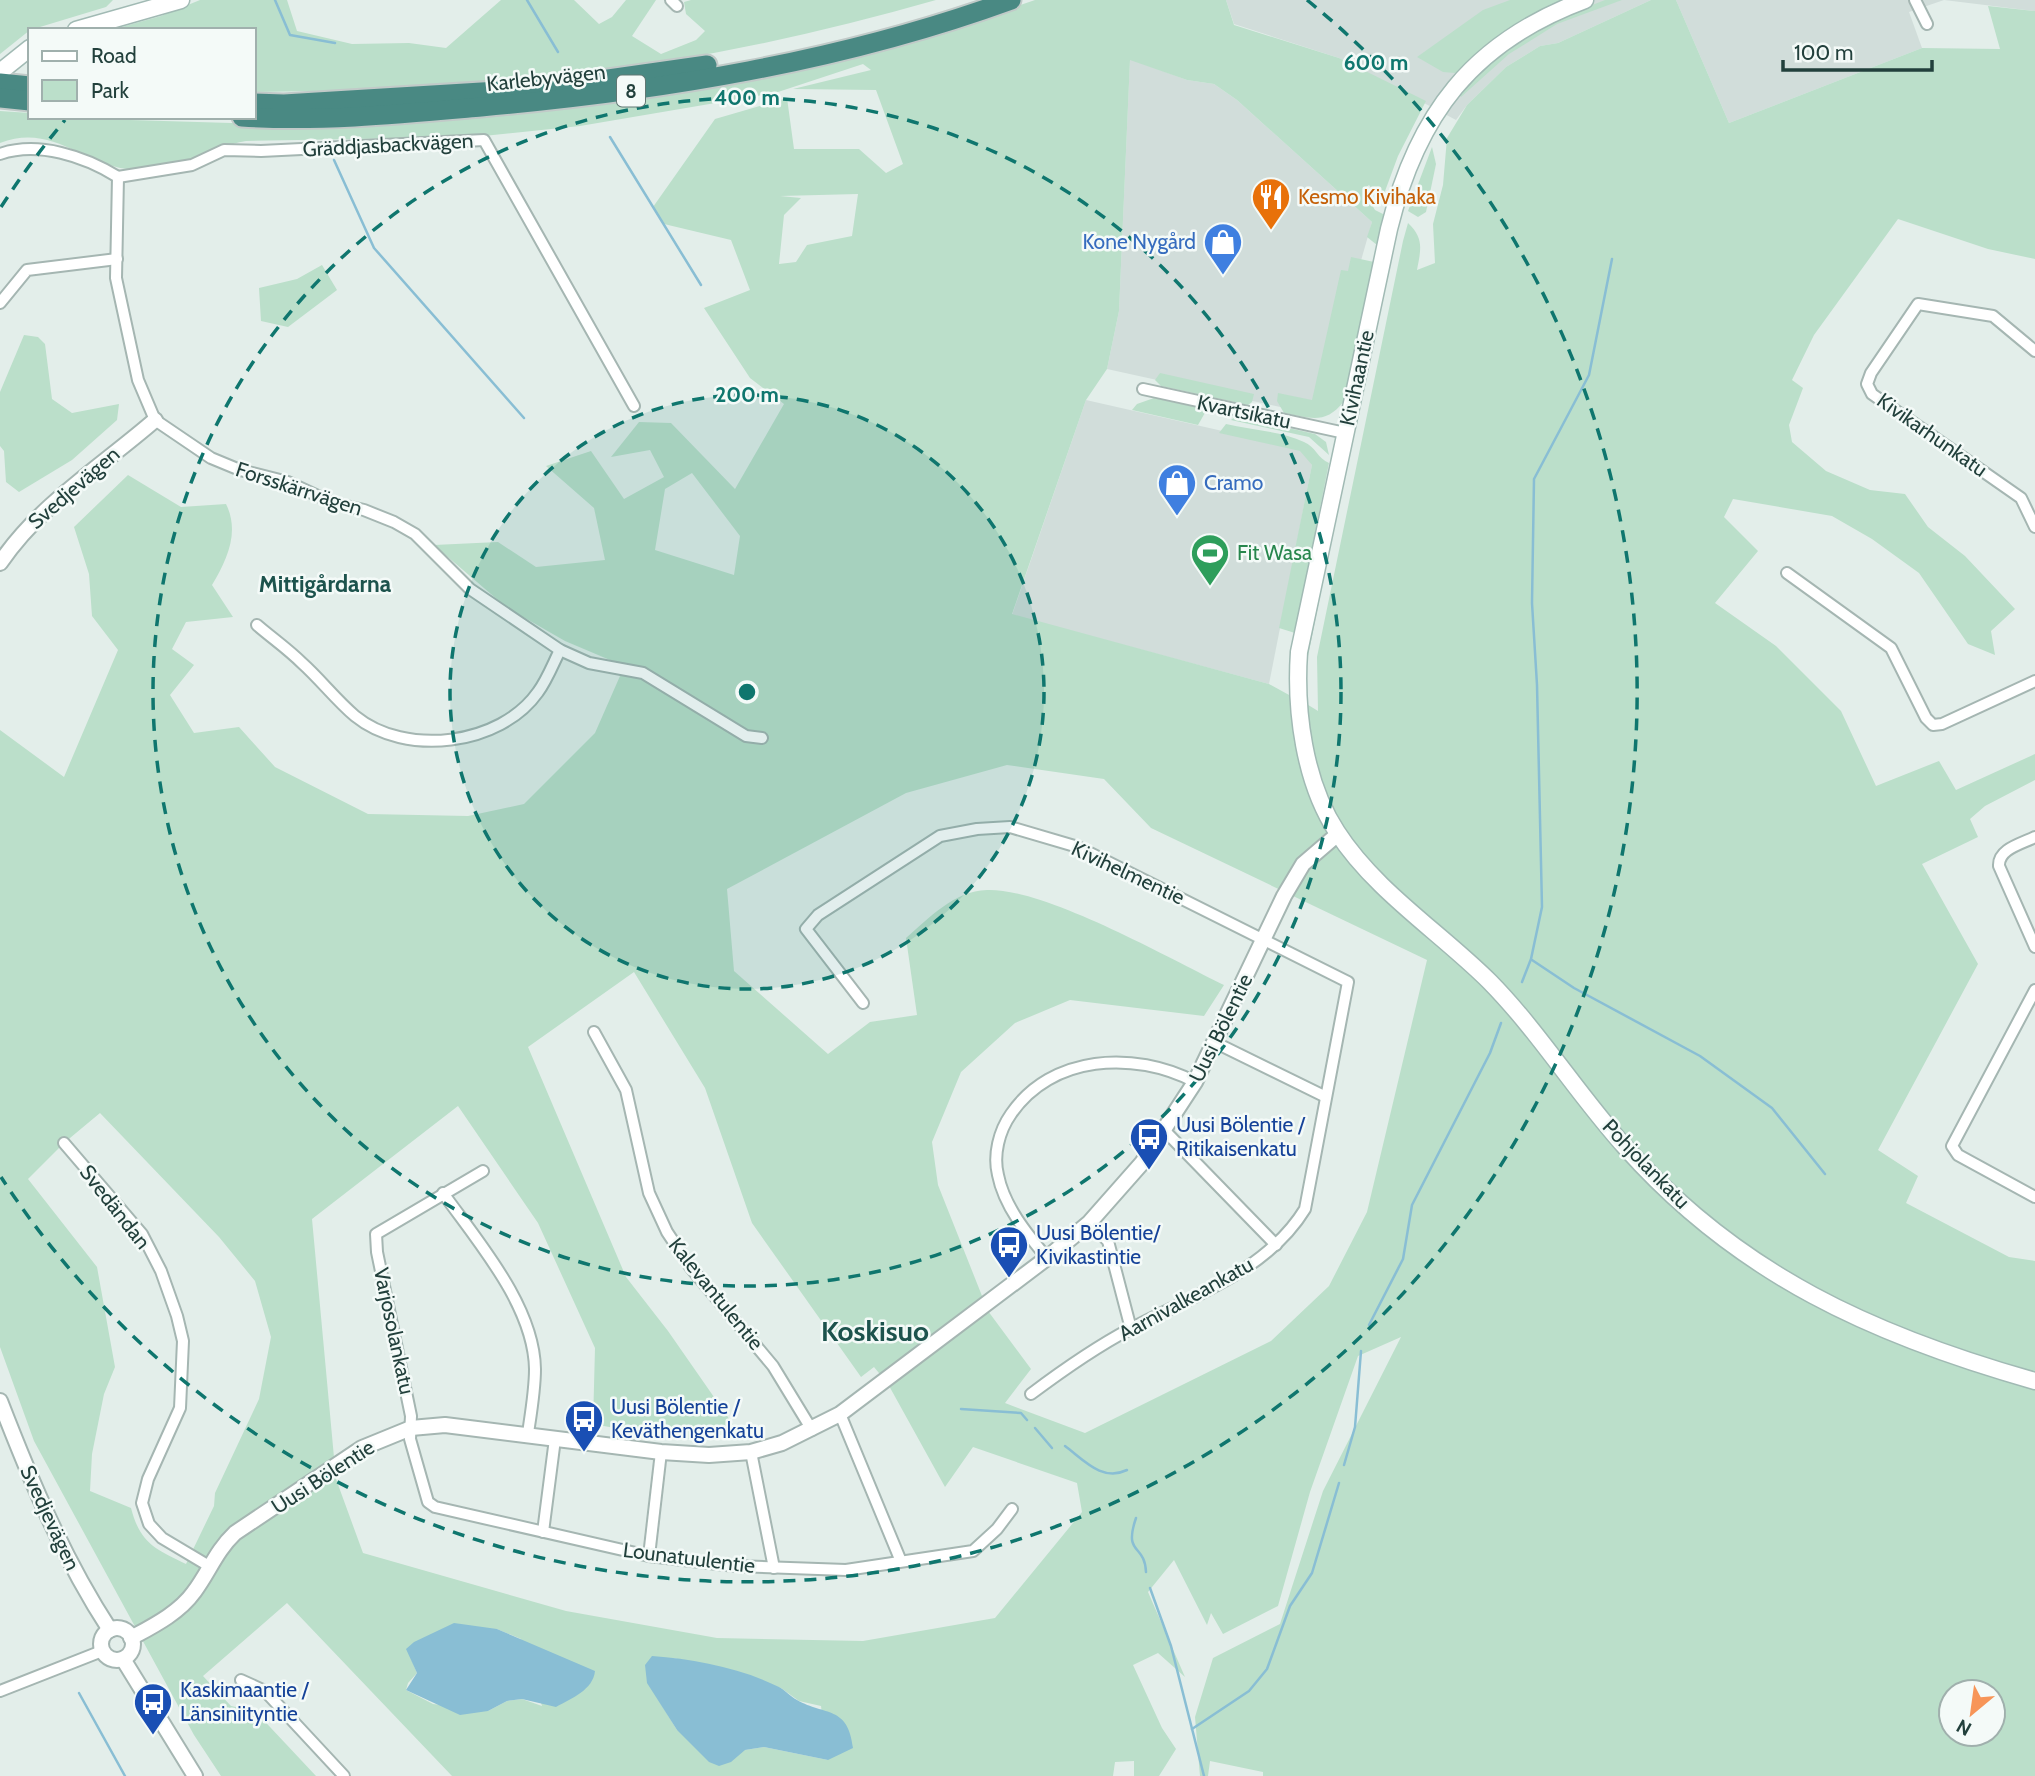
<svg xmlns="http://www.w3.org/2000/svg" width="2035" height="1776" font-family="Cabin,sans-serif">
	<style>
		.built { fill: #d1ddda }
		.green { fill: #bbdfca; fill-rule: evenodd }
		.water { fill: #89bed4 }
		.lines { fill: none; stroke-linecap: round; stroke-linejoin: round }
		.stream { stroke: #89bed4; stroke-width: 2.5 }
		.minor-casing { stroke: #a5b6b2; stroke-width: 14 }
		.tertiary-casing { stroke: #a5b6b2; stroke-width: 18 }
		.secondary-casing { stroke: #a1bab4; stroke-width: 19 }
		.trunk-casing { stroke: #c1cac8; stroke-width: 23 }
		.minor { stroke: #fff; stroke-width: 10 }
		.tertiary { stroke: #fff; stroke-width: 14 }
		.secondary { stroke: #fff; stroke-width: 16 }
		.trunk { stroke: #498983; stroke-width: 19 }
		.ring { fill: none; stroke: #0f766e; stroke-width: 3.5; stroke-dasharray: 12 9 }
		.labels { text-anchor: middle; stroke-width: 5; stroke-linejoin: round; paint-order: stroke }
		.shield { fill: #f4faf8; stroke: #617874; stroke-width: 2 }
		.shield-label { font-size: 19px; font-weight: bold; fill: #22403c }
		.street-label { font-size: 21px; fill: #22403c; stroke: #f4faf8 }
		.food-label { font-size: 21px; fill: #c56008; stroke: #f4faf8; text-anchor: start }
		.shop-label { font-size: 21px; fill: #366cbe; stroke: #f4faf8; text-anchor: end }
		.leisure-label { font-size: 21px; fill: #27864d; stroke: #f4faf8; text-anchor: start }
		.transit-label { font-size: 21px; fill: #164399; stroke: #f4faf8; text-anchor: start }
		.neighbourhood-label { font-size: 23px; font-weight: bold; fill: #1d534d; stroke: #f4faf8 }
		.district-label { font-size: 28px; font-weight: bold; fill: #1d534d; stroke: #f4faf8 }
		.centre { fill: #0f766e; stroke: #f4faf8; stroke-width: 3.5 }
		.ring-label { font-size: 21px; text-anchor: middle; font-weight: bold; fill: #0f766e; stroke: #f4faf8; stroke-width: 5; stroke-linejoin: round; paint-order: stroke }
	</style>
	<rect width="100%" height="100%" fill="#e3eeea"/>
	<!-- built -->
	<g class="built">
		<polygon points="1226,0 1651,0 1558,43 1540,46 1506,67 1467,105 1456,120 1339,58 1234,24"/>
		<polygon points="1676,0 2035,0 2035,11 1944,0 1909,12 1922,48 1729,123"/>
		<polygon points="1130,59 1187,80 1214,84 1237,100 1372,222 1317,415 1107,369 1119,311"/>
		<polygon points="1086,400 1302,449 1312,465 1269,684 1012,615"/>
	</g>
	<!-- green -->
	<g class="green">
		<polygon points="0,0 113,0 106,7 30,30 0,54"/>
		<path d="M200 0H287L297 31 352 44 409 43 446 48 501 0H574L599 24 612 17 626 0H656L632 36 661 54 696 40 705 31 686 14 684 2 691 0H936C818 34 699 59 577 75 470 89 362 90 254 92V30H111L161 16Z"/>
		<path d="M1035 0H1226L1234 25 1339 58 1426 101 1398 156 1381 202 1369 185 1363 190 1375 210 1385 215 1377 245 1367 237 1372 222 1237 100 1214 84 1187 80 1130 60 1119 311 1107 369 1086 400 1012 614 1269 684 1300 701V680L1344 477 1303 681 1305 703 1318 711 1317 657 1403 241 1408 223C1424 238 1421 249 1417 270L1435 263 1433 224 1443 185 1447 138 1467 105 1506 67 1540 46 1558 43 1651 0H1676L1729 123 1922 48 2000 49 1988 6 2035 11V259L1988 249 1898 219 1814 335 1792 380 1803 388 1789 425 1792 442 1826 471 1870 490 1905 494 1928 527 1965 556 2015 609 1991 631 1995 655 1968 644 1919 573 1872 539 1832 516 1733 499 1724 517 1758 551 1715 603 1776 646 1841 711 1876 786 1939 761 1956 790 2035 754V780L1985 806 1970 819 1978 837 1922 864 1978 964 1878 1150 1918 1176 1906 1203 2009 1257 2035 1261V1776H1263V1772L1210 1761 1208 1776H1200L1195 1717 1213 1658 1280 1624 1323 1491 1401 1337 1358 1356 1310 1492 1278 1606 1223 1634 1211 1613 1207 1625 1174 1560 1148 1592 1185 1677 1158 1653 1133 1665 1162 1728 1176 1749 1159 1776H1134V1761L1115 1762 1113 1776H452L287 1603 203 1676 231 1706 255 1711 316 1776H221L194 1735 34 1441 0 1347V730L64 777 118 650 92 616 89 574 74 527 128 475 181 507 226 504C240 532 227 560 212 585L233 617 186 622 172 649 194 665 170 695 194 733 239 727 275 767 368 814 468 816 524 804 595 733 620 676 617 663 565 641 506 607 434 545 498 542 536 567 605 560 594 508 546 466 591 451 624 499 664 477 650 450 611 457 639 422 671 423 735 489 784 404 750 378 704 308 750 290 731 240 664 224 653 207 715 119 787 98 794 149H859L886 173 903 164 876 90 793 89 871 70 863 64 775 93 580 126 474 137 246 141C207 148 169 175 127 169 81 163 51 123 0 143V111L30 113V117L297 125 476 117 649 95 979 19ZM858 194 852 236 807 245 796 262 779 264 784 215 801 198 780 196ZM692 473 740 536 734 575 655 550 665 489ZM1007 765 1104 779 1151 828 1427 960 1367 1212 1329 1286 1271 1341 1085 1433 1005 1403 1031 1369 988 1311 938 1185 932 1142 961 1072 1015 1023 1070 1000 1204 1016 1224 985C1168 958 1045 888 987 890 954 891 929 918 906 938L917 1015 870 1022 828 1054 734 971 727 889 906 793ZM634 972 705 1088 752 1223 861 1377 874 1367 888 1384 945 1487 973 1447 1077 1483 1082 1512 995 1618 863 1641 717 1638 566 1611 363 1553 336 1479 312 1219 458 1106 538 1223 595 1348 593 1424 680 1440 739 1433 668 1331 626 1277 528 1047ZM100 1113 219 1237 255 1281 271 1337 259 1399 215 1493 214 1506 186 1564C155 1549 140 1543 131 1508L90 1491 92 1454 104 1394 115 1367 97 1267 28 1179 64 1143ZM497 1629 521 1639 542 1706 522 1699 507 1701 488 1711 433 1704 406 1690 408 1683 417 1673 407 1649ZM674 1658 781 1688 799 1701 821 1706 828 1760 764 1747 745 1750 677 1730 648 1683ZM1951 1692H1993V1734H1951Z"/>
		<polygon points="1510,0 1571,0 1455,73 1443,72 1417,57 1483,10"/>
		<path d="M1605 0H1622L1557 24 1509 54 1461 97 1459 93C1508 46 1541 25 1605 0Z"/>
		<polygon points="1432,147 1436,164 1426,212 1418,217 1408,211"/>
		<path d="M1351 257 1374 262 1344 401C1326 425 1310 418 1284 413L1277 401 1278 393 1312 400 1341 270 1348 271Z"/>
		<polygon points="322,265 337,290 288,327 261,321 259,288 297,279"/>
		<polygon points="24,335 38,337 45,344 52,399 72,413 119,404 117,420 72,460 19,492 6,482 4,451 0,446 0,392"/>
		<polygon points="1160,373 1254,394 1252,402 1248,405 1161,386 1155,380"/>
		<polygon points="1154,398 1205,409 1206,411 1198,425 1132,410 1137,404"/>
		<polygon points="1236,416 1315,434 1326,442 1329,455 1309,437 1231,420"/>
		<path d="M1226 424C1250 430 1281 431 1304 442 1315 446 1318 459 1329 463L1295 633 1279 628 1312 465 1300 451 1219 433Z"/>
	</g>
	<!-- water -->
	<g class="water">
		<path d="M454 1623 497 1629 595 1671C593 1690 572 1698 556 1707L522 1699 507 1701 488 1711 460 1715 406 1690 417 1673 406 1649 414 1642Z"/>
		<path d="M652 1656C694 1659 741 1668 779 1687 785 1690 790 1696 797 1700 825 1716 848 1705 853 1748L828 1760 764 1747 745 1750 731 1762 719 1766 709 1762 677 1730 647 1683 645 1665Z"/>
	</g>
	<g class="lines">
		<!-- stream -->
		<g class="stream">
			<polyline points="275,0 290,35 335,43"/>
			<polyline points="527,0 558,52"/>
			<polyline points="610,137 701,285"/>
			<polyline points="334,160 374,248 524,418"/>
			<polyline points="1532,960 1574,988 1700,1056 1772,1108 1825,1174"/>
			<polyline points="1522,982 1531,959 1542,907 1537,685 1532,603 1534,479 1589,375 1612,259"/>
			<polyline points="1369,1325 1403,1259 1412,1205 1490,1053 1501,1023"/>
			<polyline points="961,1409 1021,1413 1027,1420"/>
			<polyline points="1035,1428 1052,1448"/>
			<path d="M1065 1446C1084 1460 1102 1482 1127 1470"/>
			<polyline points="1344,1465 1355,1427 1361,1351"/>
			<path d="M1136 1518C1123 1556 1145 1543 1146 1572"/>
			<polyline points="1150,1588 1171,1646 1204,1776"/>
			<polyline points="79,1693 125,1776"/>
			<polyline points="1192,1729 1249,1691 1267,1669 1290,1606 1312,1573 1339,1483"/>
		</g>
		<!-- minor casing -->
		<g class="minor-casing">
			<g id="minor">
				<polyline points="671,0 677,6"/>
				<polyline points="1915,0 1927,24"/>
				<path d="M0 154C38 141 84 156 118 177L116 278 138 380 155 420 211 458 240 470 288 482 333 503 364 510 394 522 415 534 470 589 560 650 589 663 643 673 746 736 762 738"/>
				<polyline points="118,177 192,165 224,150 261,151 484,140 634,406"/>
				<polyline points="0,303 27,270 117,259"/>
				<polyline points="2035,351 1993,316 1918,304 1871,373 1867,384 1872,394 2021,498 2035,527"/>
				<polyline points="1143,389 1345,433"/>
				<polyline points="1787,573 1891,648 1926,718 1933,725 1942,724 2035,681"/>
				<path d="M257 625C272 638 288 649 302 663 320 679 336 700 355 716 405 757 500 746 538 692 547 680 553 664 560 650"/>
				<path d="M2035 837C2021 844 1998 849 1999 866L2035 947"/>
				<polyline points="2035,990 1952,1146 1958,1155 2035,1197"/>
				<path d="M863 1003 806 929 818 915 940 836 977 829 1010 827 1078 847 1348 982 1305 1209C1267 1271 1192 1296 1130 1329 1094 1348 1063 1370 1031 1394"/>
				<polyline points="594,1032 626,1090 649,1193 667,1232 691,1268 773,1366 812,1430"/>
				<polyline points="1214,1042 1324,1096"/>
				<polyline points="1165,1131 1276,1245"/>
				<polyline points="64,1143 142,1234 161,1271 177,1316 183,1341 180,1408 148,1479 142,1503 149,1524 162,1538 209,1566"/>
				<polyline points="483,1171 376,1234 377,1252 411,1416 410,1439 428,1502 435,1507 649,1556 735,1566 846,1570 973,1551 997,1529 1012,1509"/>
				<path d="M443 1193C478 1242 534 1306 535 1369 535 1390 531 1413 528 1433"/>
				<polyline points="1089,1223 1108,1241 1131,1329"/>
				<path d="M1047 1258C1027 1234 1004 1206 998 1175 993 1155 999 1131 1011 1114 1051 1055 1134 1050 1195 1082"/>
				<polyline points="840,1414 900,1559"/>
				<polyline points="751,1452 774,1568"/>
				<polyline points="543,1532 555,1439"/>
				<polyline points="649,1556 661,1452"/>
				<polyline points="241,1680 265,1691 344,1776"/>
				<polyline points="0,1691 102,1651"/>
			</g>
		</g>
		<!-- tertiary casing -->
		<g class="tertiary-casing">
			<g id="tertiary">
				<path d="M0 563C40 504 102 466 155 420"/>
				<path d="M0 1401C31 1481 63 1558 110 1630"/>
				<circle cx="117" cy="1644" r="16"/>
				<path d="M131 1638C153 1626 179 1613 194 1592 209 1572 216 1551 235 1533L362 1448 411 1428 445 1425 661 1452 709 1455 751 1452 782 1443 840 1414 1047 1258 1089 1223 1142 1163 1195 1082 1284 896 1303 864 1338 834"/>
				<polyline points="123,1659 195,1776"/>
			</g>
		</g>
		<!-- secondary casing -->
		<g class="secondary-casing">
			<g id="secondary">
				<path d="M1585 0C1472 42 1417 115 1389 229L1299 652C1295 710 1304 782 1337 832 1375 891 1441 933 1490 982 1540 1033 1578 1095 1626 1148 1739 1275 1875 1336 2035 1381"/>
				<polyline points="76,30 181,0"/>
				<polyline points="0,72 30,48"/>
			</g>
		</g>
		<!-- trunk casing -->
		<g class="trunk-casing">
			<g id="trunk">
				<polyline points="0,83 30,86"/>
				<polyline points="0,98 30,101"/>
				<polyline points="254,103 284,104 545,88 707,65"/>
				<path d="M242 117C321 122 402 114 481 107 660 91 841 62 1011 0"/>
			</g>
		</g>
		<!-- minor -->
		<use href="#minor" class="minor"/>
		<!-- tertiary -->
		<use href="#tertiary" class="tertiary"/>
		<!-- secondary -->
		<use href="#secondary" class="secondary"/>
		<!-- trunk -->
		<use href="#trunk" class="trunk"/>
	</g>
	<!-- distance rings -->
	<circle cx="747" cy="692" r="297" fill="#0f766e" fill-opacity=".12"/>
	<g class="ring">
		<circle cx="747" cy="692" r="297"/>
		<circle cx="747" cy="692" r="594"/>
		<path d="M1 207A890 890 0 0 1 65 120M1307 0A890 890 0 1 1 1 1177"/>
	</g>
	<!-- icons -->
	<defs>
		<g id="restaurant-pin" transform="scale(2.0125)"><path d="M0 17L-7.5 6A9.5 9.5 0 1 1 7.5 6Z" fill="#e8710a" stroke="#f4faf8"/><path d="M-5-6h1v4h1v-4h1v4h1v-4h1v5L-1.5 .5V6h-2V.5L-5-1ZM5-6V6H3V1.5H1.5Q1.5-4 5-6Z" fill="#fff"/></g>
		<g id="shop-pin" transform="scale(2.0125)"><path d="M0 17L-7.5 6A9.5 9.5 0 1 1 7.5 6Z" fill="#3f7fe0" stroke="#f4faf8"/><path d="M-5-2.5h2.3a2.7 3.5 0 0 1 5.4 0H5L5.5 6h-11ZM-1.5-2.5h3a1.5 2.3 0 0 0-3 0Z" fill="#fff"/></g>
		<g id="stadium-pin" transform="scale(2.0125)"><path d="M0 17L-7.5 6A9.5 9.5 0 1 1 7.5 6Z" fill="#2e9e5b" stroke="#f4faf8"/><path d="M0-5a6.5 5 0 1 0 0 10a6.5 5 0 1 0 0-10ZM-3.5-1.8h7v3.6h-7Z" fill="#fff"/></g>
		<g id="bus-pin" transform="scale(2.0125)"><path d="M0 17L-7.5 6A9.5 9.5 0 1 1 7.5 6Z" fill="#1a4fb4" stroke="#f4faf8"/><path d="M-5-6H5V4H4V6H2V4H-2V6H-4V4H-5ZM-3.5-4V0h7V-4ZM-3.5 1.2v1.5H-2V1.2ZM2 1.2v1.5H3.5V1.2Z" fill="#fff"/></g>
	</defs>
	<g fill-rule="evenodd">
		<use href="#restaurant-pin" x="1271" y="197"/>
		<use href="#shop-pin" x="1223" y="242"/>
		<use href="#shop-pin" x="1177" y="483"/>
		<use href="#stadium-pin" x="1210" y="553"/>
		<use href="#bus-pin" x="1149" y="1137"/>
		<use href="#bus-pin" x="1009" y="1245"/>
		<use href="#bus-pin" x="584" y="1419"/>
		<use href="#bus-pin" x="153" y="1702"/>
	</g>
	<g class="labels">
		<!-- shield labels -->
		<rect class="shield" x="617" y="75.5" width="28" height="31" rx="5"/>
		<g class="shield-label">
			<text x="631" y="98">8</text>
		</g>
		<!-- street labels -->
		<g class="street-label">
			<text transform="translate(546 78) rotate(-6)" y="7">Karlebyvägen</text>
			<text transform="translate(388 145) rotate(-3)" y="7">Gräddjasbackvägen</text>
			<text transform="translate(1357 378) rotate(-78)" y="7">Kivihaantie</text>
			<text transform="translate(1244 412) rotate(12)" y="7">Kvartsikatu</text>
			<text transform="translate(1932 435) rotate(35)" y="7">Kivikarhunkatu</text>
			<text transform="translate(74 488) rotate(-41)" y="7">Svedjevägen</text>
			<text transform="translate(299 489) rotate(18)" y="7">Forsskärrvägen</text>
			<text transform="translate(1128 873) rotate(25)" y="7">Kivihelmentie</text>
			<text transform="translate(1221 1028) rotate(-64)" y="7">Uusi Bölentie</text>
			<text transform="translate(1646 1164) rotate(46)" y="7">Pohjolankatu</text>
			<text transform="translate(115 1207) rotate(52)" y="7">Svedändan</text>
			<text transform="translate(716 1294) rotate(51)" y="7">Kalevantulentie</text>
			<text transform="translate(1186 1299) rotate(-29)" y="7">Aarnivalkeankatu</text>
			<text transform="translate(394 1331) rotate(78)" y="7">Varjosolankatu</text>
			<text transform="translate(323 1477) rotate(-33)" y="7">Uusi Bölentie</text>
			<text transform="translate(50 1518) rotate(65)" y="7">Svedjevägen</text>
			<text transform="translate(689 1558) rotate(7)" y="7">Lounatuulentie</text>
		</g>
		<!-- food labels -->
		<g class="food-label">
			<text x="1298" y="204">Kesmo Kivihaka</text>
		</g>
		<!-- shop labels -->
		<g class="shop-label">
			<text x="1196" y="249">Kone Nygård</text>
			<text x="1204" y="490" text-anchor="start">Cramo</text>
		</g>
		<!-- leisure labels -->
		<g class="leisure-label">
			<text x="1237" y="560">Fit Wasa</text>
		</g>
		<!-- transit labels -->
		<g class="transit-label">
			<text x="1176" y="1132">Uusi Bölentie /<tspan x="1176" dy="24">Ritikaisenkatu</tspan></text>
			<text x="1036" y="1240">Uusi Bölentie/<tspan x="1036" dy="24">Kivikastintie</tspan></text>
			<text x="611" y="1414">Uusi Bölentie /<tspan x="611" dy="24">Keväthengenkatu</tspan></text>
			<text x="180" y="1697">Kaskimaantie /<tspan x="180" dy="24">Länsiniityntie</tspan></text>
		</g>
		<!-- neighbourhood labels -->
		<g class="neighbourhood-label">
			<text x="325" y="592">Mittigårdarna</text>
		</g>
		<!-- district labels -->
		<g class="district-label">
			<text x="875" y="1341">Koskisuo</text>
		</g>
	</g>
	<circle cx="747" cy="692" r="10" class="centre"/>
	<g class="ring-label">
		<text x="1376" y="70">600 m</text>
		<text x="747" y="105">400 m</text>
		<text x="747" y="402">200 m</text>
	</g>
	<!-- legend -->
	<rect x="28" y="28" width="228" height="91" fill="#f4faf8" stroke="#a0b0ad" stroke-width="2"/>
	<rect x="42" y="51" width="35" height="10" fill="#ffffff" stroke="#a0b0ad" stroke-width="2"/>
	<text x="91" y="63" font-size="21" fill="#22403c">Road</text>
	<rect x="42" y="80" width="35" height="21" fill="#bbdfca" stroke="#a0b0ad" stroke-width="2"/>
	<text x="91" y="98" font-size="21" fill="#22403c">Park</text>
	<!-- north arrow -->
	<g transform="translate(1972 1713) rotate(209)"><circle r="33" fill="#f4faf8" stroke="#a0b0ad" stroke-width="2"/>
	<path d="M0-5L12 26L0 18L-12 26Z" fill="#f79558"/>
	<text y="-10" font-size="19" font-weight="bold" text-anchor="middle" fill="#22403c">N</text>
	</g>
	<!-- scale -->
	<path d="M1783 60v10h149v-10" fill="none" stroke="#22403c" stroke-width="3.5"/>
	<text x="1794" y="60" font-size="21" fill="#22403c" stroke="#f4faf8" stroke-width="5" paint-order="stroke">100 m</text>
</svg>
